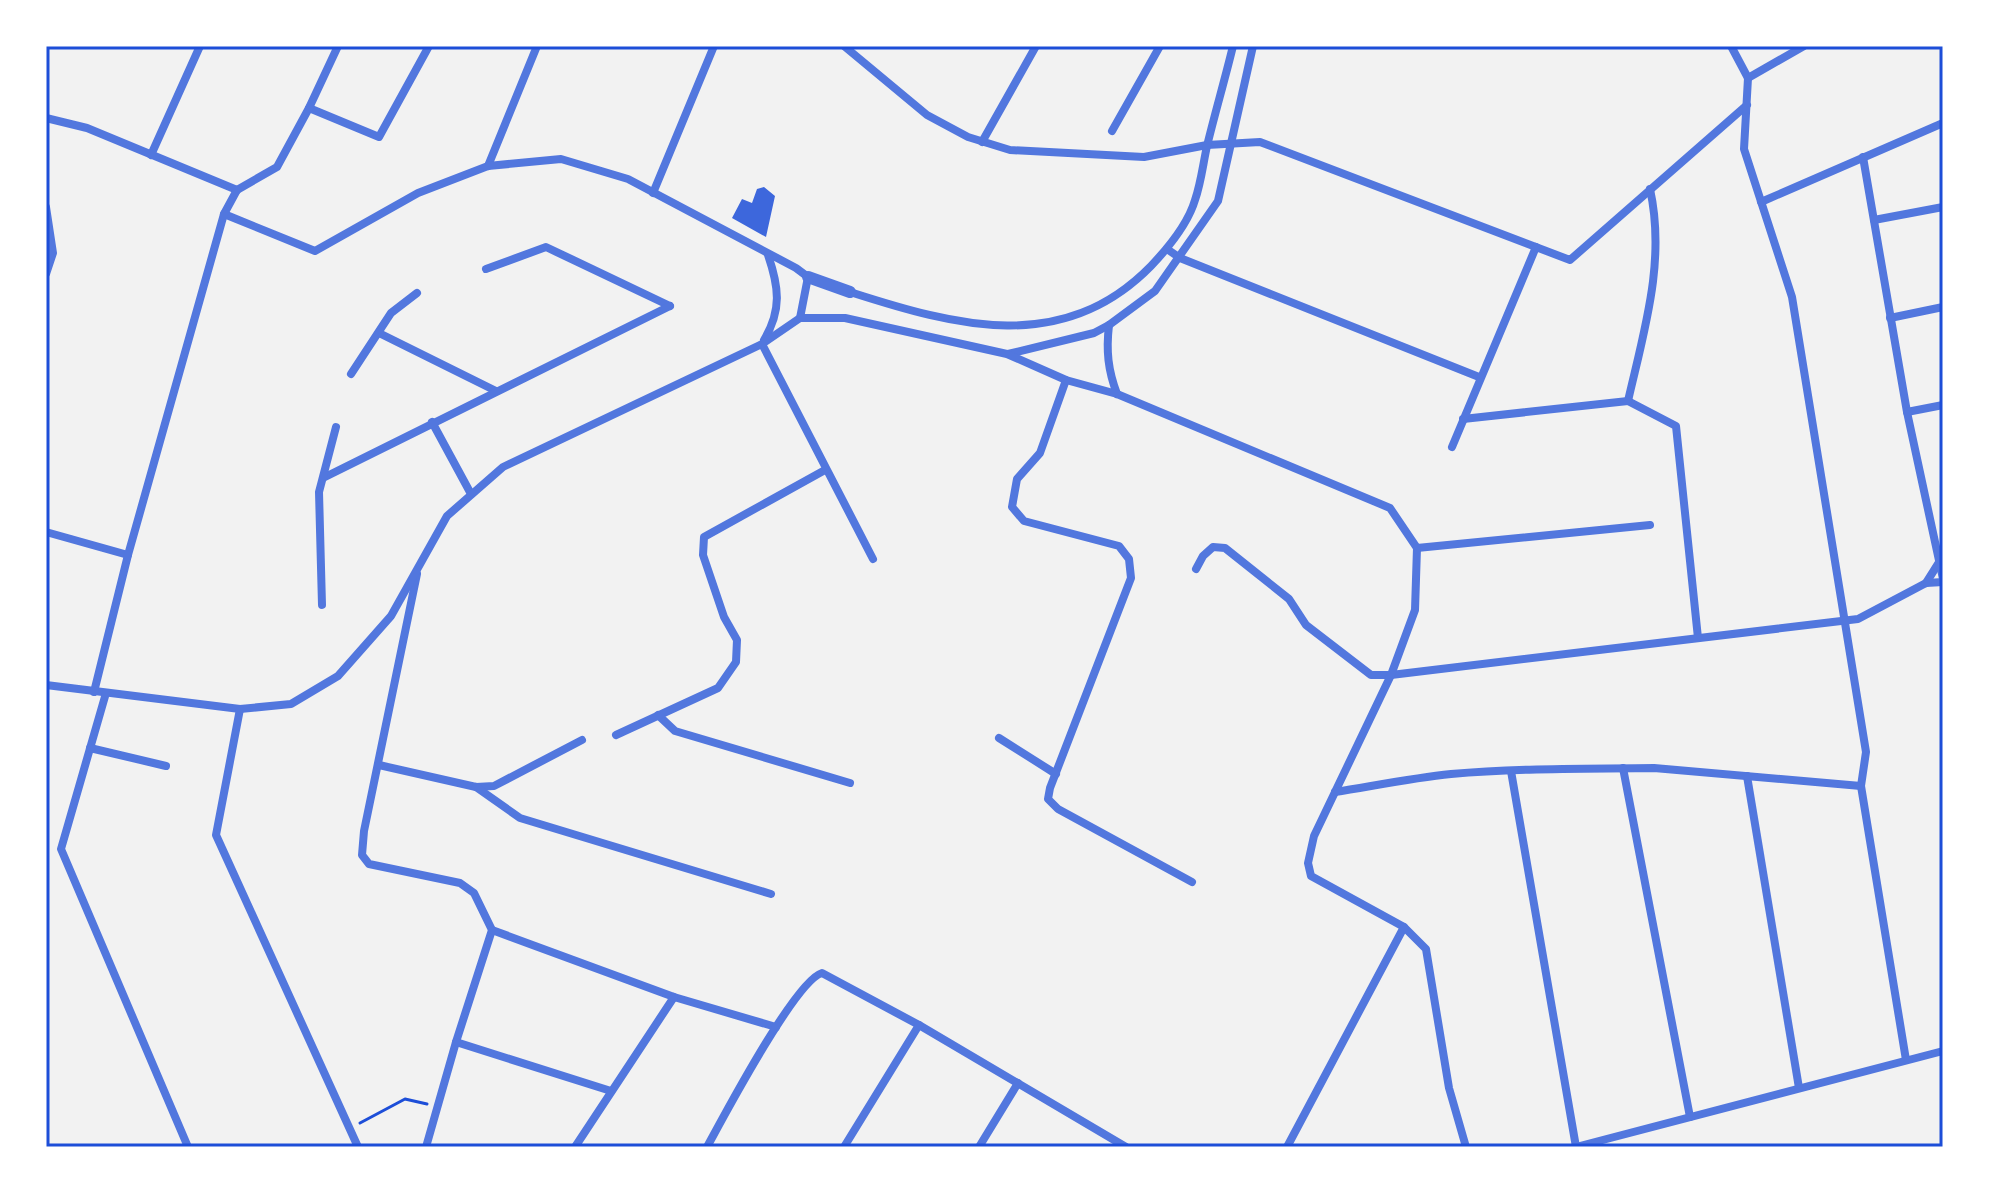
<svg xmlns="http://www.w3.org/2000/svg" width="1989" height="1193" font-family="Mulish,sans-serif">
	<style>
		.building { fill: #3d67dc }
		.lines { fill: none; stroke-linecap: round; stroke-linejoin: round }
		.path { stroke: #1d4ed8; stroke-width: 3 }
		.minor { stroke: #5277de; stroke-width: 8 }
		.tertiary { stroke: #5277de; stroke-width: 12 }
		.neatline { fill: none; stroke: #1d4ed8; stroke-width: 3 }
	</style>
	<rect width="100%" height="100%" fill="#f2f2f2"/>
	<!-- building -->
	<polygon class="building" points="764,187 775,196 766,237 732,218 742,199 752,203 757,189"/>
	<g class="lines">
		<!-- path -->
		<polyline class="path" points="360,1123 405,1099 427,1104"/>
		<!-- minor -->
		<g class="minor">
			<polyline points="844,46 927,115 968,137 1010,150 1144,157 1207,145 1260,142 1570,260 1747,105"/>
			<polyline points="1731,46 1748,78 1744,149 1792,297 1866,752 1861,786 1906,1060"/>
			<polyline points="1748,78 1804,46"/>
			<polyline points="309,108 379,137 429,46"/>
			<polyline points="46,118 87,128 237,190"/>
			<polyline points="1112,131 1160,46"/>
			<polyline points="982,142 1036,46"/>
			<polyline points="151,155 200,46"/>
			<polyline points="1863,157 1907,412 1943,579"/>
			<polyline points="488,166 537,46"/>
			<polyline points="237,190 277,167 309,108 338,46"/>
			<polyline points="653,193 714,46"/>
			<polyline points="1761,202 1943,123"/>
			<polyline points="46,207 53,253 46,274"/>
			<polyline points="224,214 315,251 418,193 488,166 561,159 628,179 796,268 808,277 800,318"/>
			<polyline points="1874,220 1943,207"/>
			<polyline points="1167,249 1180,258 1479,377"/>
			<polyline points="486,269 546,247 670,306"/>
			<path d="M850 292C956 326 1063 356 1151 266 1168 248 1188 224 1195 200 1201 183 1203 164 1207 146 1215 113 1225 79 1233 46"/>
			<polyline points="1890,318 1943,307"/>
			<path d="M1109 325C1106 351 1108 370 1117 394"/>
			<polyline points="379,333 496,391"/>
			<path d="M764 340C782 310 779 287 768 255"/>
			<polyline points="762,344 873,559"/>
			<polyline points="1008,354 1094,333 1109,325 1155,291 1218,201 1253,46"/>
			<polyline points="351,374 391,313 417,293"/>
			<polyline points="1066,380 1040,453 1017,479 1012,507 1024,521 1119,546 1129,559 1131,578 1050,788 1048,799 1058,809 1192,882"/>
			<polyline points="1628,401 1676,426 1698,638"/>
			<path d="M1628 401C1644 331 1666 261 1650 189"/>
			<polyline points="1907,412 1943,405"/>
			<polyline points="1463,419 1628,401"/>
			<polyline points="432,422 471,494"/>
			<polyline points="1452,447 1536,247"/>
			<polyline points="325,477 670,306"/>
			<polyline points="46,532 128,555"/>
			<polyline points="1417,548 1650,525"/>
			<polyline points="1196,569 1203,556 1213,547 1225,548 1289,599 1306,625 1371,675 1391,675 1858,619 1926,583 1943,582"/>
			<polyline points="417,574 364,831 362,855 369,864 460,883 474,893 492,930 456,1042 426,1147"/>
			<polyline points="1926,583 1943,556"/>
			<polyline points="322,605 319,492 336,427"/>
			<polyline points="46,685 240,709 291,704 338,676 391,616 447,516 503,467 762,344 800,318 845,318 1007,354 1066,380 1117,394 1390,508 1417,548 1415,610 1391,675 1314,836 1308,863 1311,876 1404,927 1426,949 1449,1088 1466,1147"/>
			<polyline points="94,692 128,555 224,214 237,190"/>
			<polyline points="106,693 61,849 188,1147"/>
			<polyline points="240,709 216,835 358,1147"/>
			<polyline points="658,715 675,731 850,783"/>
			<polyline points="616,735 718,688 736,662 737,640 724,617 703,555 704,537 825,470"/>
			<polyline points="999,738 1056,774"/>
			<polyline points="90,748 166,766"/>
			<polyline points="379,765 476,787 494,786 582,740"/>
			<polyline points="1623,768 1690,1117"/>
			<polyline points="1511,771 1576,1147 1943,1051"/>
			<polyline points="1747,776 1799,1088"/>
			<polyline points="476,787 520,818 771,894"/>
			<path d="M1335 792C1373 786 1412 778 1451 774 1518 768 1586 769 1654 768L1861 786"/>
			<polyline points="492,930 674,997 776,1027"/>
			<polyline points="456,1042 611,1091"/>
			<polyline points="575,1147 674,997"/>
			<path d="M707 1147C724 1116 795 981 822 973L919 1025 1126 1147"/>
			<polyline points="844,1147 919,1025"/>
			<polyline points="979,1147 1018,1083"/>
			<polyline points="1287,1147 1404,927"/>
		</g>
		<!-- tertiary -->
		<polyline class="tertiary" points="808,277 850,292"/>
	</g>
	<!-- border -->
	<rect width="1989" height="1193" fill="none" stroke="#ffffff" stroke-width="96"/>
	<rect x="48" y="48" width="1893" height="1097" class="neatline"/>
</svg>
